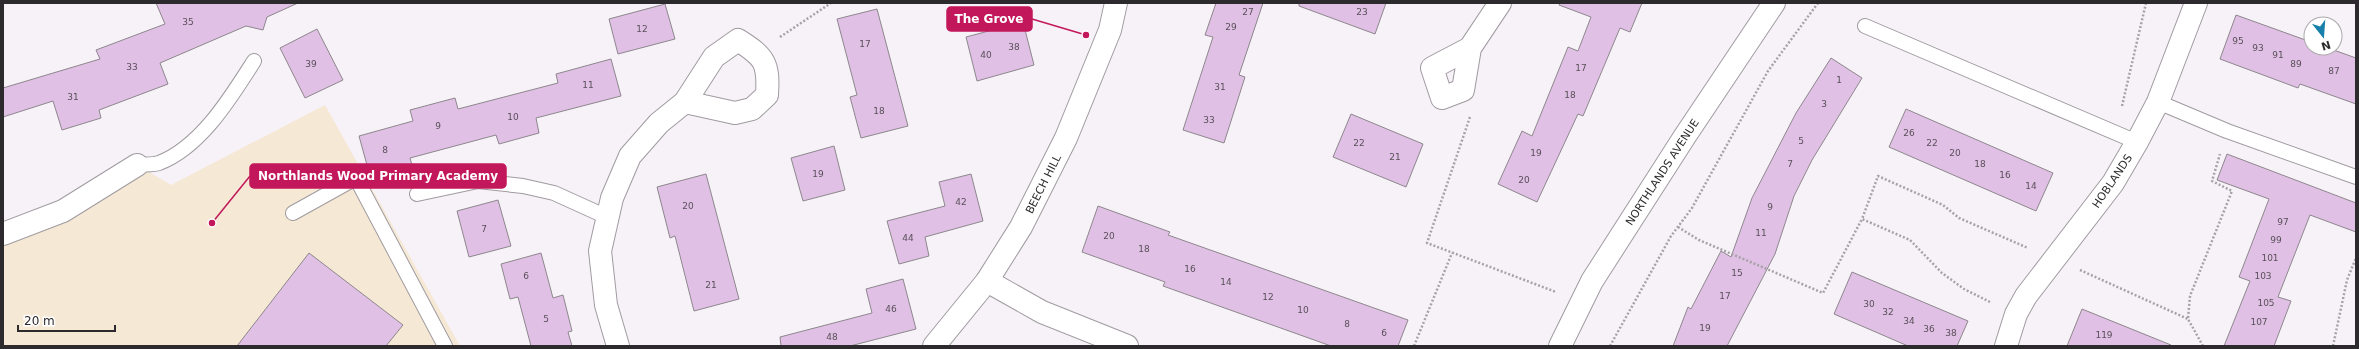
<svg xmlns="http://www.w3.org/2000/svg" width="2359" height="349" font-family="'DejaVu Sans',sans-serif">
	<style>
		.education { fill: #f5e8d4 }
		.building { fill: #e0c0e4; stroke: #8d878d }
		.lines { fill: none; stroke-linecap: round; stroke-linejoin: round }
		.service-casing { stroke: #a09ba0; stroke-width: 16 }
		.minor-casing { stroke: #a09ba0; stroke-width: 24 }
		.tertiary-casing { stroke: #a09ba0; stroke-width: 24 }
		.path { stroke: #a6a2a6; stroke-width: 2.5; stroke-dasharray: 2 2; stroke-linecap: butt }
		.service { stroke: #fff; stroke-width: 14 }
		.minor { stroke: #fff; stroke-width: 22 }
		.tertiary { stroke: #fff; stroke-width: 22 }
		.labels { text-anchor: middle; stroke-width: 3; stroke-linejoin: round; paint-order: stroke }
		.number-label { font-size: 9px; fill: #59505a }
		.street-label { font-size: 11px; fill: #2c2a2c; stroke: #fff }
		.leader { fill: none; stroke: #c2185b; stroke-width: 1.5 }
		.callout-dot { fill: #c2185b; stroke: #fff; stroke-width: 1.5 }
		.callout { fill: #c2185b; stroke: #c2185b; stroke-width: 1.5 }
		.callout-label { font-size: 12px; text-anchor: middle; font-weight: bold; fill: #fff }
	</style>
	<rect width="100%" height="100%" fill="#f7f2f8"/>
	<!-- education -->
	<polygon class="education" points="325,105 460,346 3,346 3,234 137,165 171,185"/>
	<!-- building -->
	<g class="building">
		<polygon points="156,3 298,3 267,17 263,30 246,26 160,63 168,84 99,110 101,118 62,130 53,101 3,117 3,88 100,59 96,50 165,24"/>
		<polygon points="1216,3 1263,3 1239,75 1245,77 1224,143 1183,130 1213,37 1205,35"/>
		<polygon points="1299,3 1386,3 1375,34 1299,6"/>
		<polygon points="1560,3 1642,3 1630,32 1620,28 1583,116 1578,114 1537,202 1498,184 1522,131 1532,136 1568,47 1578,51 1591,17 1559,5"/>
		<polygon points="665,4 675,39 618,54 609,19"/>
		<polygon points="877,9 908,126 861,138 850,97 857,95 837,19"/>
		<polygon points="2236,15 2311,42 2311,48 2328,48 2356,58 2356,104 2300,84 2298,88 2220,59"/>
		<polygon points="1023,22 1034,65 977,81 966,37"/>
		<polygon points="317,29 343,80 305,98 280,48"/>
		<polygon points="1831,58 1862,78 1812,160 1794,196 1775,254 1727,346 1673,346 1688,307 1691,309 1721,251 1731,257 1752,198 1796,113"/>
		<polygon points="611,59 621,96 536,118 539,133 499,144 496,135 410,158 412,165 370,176 359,136 413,121 410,110 455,98 458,109 558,83 556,74"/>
		<polygon points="1906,109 2053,173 2036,211 1889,147"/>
		<polygon points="1351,114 1423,144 1406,187 1333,157"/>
		<polygon points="834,146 845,190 803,201 791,158"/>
		<polygon points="2227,154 2356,203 2356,232 2310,215 2278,297 2291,301 2274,346 2224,346 2250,281 2239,277 2269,199 2217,180"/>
		<polygon points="706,174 739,299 694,311 675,236 670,238 657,187"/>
		<polygon points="971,174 983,221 925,237 929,256 899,264 887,221 945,206 939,182"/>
		<polygon points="498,200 511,246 469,257 457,211"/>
		<polygon points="1098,206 1170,232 1168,235 1408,320 1398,346 1331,346 1163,286 1165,282 1082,252"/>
		<polygon points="309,253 403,325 386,346 237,346"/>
		<polygon points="541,253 553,298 563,295 572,331 568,332 572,346 531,346 518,297 510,299 501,264"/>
		<polygon points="1852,272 1968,321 1957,346 1908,346 1834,314"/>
		<polygon points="903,279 916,329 850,346 781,346 780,337 872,313 866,289"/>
		<polygon points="2082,309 2171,345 2171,346 2067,346"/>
	</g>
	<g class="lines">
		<!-- service casing -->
		<g class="service-casing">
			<g id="service">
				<polyline points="1865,26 2137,142"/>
				<polyline points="2158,102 2227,131 2356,177"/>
				<path d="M137 165C144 164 153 165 159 163 201 147 231 97 254 61"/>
				<polyline points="417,194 478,181 523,186 554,193 607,217"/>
				<polyline points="293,213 356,178 445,346"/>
			</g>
		</g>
		<!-- minor casing -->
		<g class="minor-casing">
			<g id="minor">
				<polyline points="1470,48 1432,68 1442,98 1463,90 1470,48 1500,3"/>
				<polyline points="3,234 63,211 137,165"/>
				<polyline points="987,281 1042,312 1127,346"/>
				<path d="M618 346 606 305 600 251 612 198 630 156 659 123 685 102 714 57 738 40C765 57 769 63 767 95L752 109 735 113 685 102"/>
				<polyline points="934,346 987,281 1021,227 1066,138 1110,30 1116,3"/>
				<polyline points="2006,346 2016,314 2026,296 2113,183 2137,142 2158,102 2196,3"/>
			</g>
		</g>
		<!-- tertiary casing -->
		<g class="tertiary-casing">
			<polyline id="tertiary" points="1560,346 1592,281 1685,136 1774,3"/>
		</g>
		<!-- path -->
		<g class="path">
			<polyline points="780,37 831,3"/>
			<polyline points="2122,106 2146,3"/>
			<polyline points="1470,117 1427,243 1556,292"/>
			<polyline points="1678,227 1699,240 1823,293 1862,219"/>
			<polyline points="2080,270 2188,319"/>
			<polyline points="1990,302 1964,289 1942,273 1910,240 1862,219 1878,176 1943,205 1959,218 2028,248"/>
			<polyline points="1414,346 1452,253"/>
			<polyline points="1610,346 1671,236 1692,208 1768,71 1818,3"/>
			<polyline points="2203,346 2188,319 2190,296 2232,191 2212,181 2220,154"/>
			<polyline points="2333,346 2347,280 2356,258"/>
		</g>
		<!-- service -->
		<use href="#service" class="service"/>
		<!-- minor -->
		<use href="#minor" class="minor"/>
		<!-- tertiary -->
		<use href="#tertiary" class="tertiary"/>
	</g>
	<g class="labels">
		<!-- number labels -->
		<g class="number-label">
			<text x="1248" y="15">27</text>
			<text x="1362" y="15">23</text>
			<text x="188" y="25">35</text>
			<text x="1231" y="30">29</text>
			<text x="642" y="32">12</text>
			<text x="2238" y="44">95</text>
			<text x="865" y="47">17</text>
			<text x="1014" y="50">38</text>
			<text x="2258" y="51">93</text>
			<text x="986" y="58">40</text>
			<text x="2278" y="58">91</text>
			<text x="311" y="67">39</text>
			<text x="2296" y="67">89</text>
			<text x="132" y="70">33</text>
			<text x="1581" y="71">17</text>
			<text x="2334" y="74">87</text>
			<text x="1839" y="83">1</text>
			<text x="588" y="88">11</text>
			<text x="1220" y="90">31</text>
			<text x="1570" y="98">18</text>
			<text x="73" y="100">31</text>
			<text x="1824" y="107">3</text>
			<text x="879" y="114">18</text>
			<text x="513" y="120">10</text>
			<text x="1209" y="123">33</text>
			<text x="438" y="129">9</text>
			<text x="1909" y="136">26</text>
			<text x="1801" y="144">5</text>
			<text x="1359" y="146">22</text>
			<text x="1932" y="146">22</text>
			<text x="385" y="153">8</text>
			<text x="1536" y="156">19</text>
			<text x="1955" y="156">20</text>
			<text x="1395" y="160">21</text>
			<text x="1790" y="167">7</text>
			<text x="1980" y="167">18</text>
			<text x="818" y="177">19</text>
			<text x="2005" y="178">16</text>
			<text x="1524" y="183">20</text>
			<text x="2031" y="189">14</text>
			<text x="961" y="205">42</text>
			<text x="688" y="209">20</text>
			<text x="1770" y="210">9</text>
			<text x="2283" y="225">97</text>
			<text x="484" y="232">7</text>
			<text x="1761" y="236">11</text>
			<text x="1109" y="239">20</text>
			<text x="908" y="241">44</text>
			<text x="2276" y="243">99</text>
			<text x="1144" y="252">18</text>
			<text x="2270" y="261">101</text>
			<text x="1190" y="272">16</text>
			<text x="1737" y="276">15</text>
			<text x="526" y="279">6</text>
			<text x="2263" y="279">103</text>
			<text x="1226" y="285">14</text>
			<text x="711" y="288">21</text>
			<text x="1725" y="299">17</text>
			<text x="1268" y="300">12</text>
			<text x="2266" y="306">105</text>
			<text x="1869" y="307">30</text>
			<text x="891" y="312">46</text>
			<text x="1303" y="313">10</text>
			<text x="1888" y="315">32</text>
			<text x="546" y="322">5</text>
			<text x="1909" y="324">34</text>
			<text x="2259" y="325">107</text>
			<text x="1347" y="327">8</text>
			<text x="1705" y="331">19</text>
			<text x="1929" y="332">36</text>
			<text x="1384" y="336">6</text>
			<text x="1951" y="336">38</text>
			<text x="2104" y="338">119</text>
			<text x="832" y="340">48</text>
		</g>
		<!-- street labels -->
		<g class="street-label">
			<text transform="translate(1662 172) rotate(-57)" y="4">NORTHLANDS AVENUE</text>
			<text transform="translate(2112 181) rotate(-56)" y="4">HOBLANDS</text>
			<text transform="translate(1043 184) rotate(-63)" y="4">BEECH HILL</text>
		</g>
	</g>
	<!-- callouts -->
	<path class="leader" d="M1086 35L1032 19M212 223L250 176"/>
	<g class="callout-dot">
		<circle cx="1086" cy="35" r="4"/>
		<circle cx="212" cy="223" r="4"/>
	</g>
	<g class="callout">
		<rect x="947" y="7" width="85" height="24" rx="4"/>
		<rect x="250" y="164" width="256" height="24" rx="4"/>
	</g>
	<g class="callout-label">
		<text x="989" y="23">The Grove</text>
		<text x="378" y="180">Northlands Wood Primary Academy</text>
	</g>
	<!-- border -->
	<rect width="2359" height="349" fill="none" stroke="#2c2a2c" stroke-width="8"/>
	<!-- north arrow -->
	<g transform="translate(2323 36) rotate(163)"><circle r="19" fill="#ffffff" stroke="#abaaab"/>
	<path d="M0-3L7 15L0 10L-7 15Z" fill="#177fa9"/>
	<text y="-6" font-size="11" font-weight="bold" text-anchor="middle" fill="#2c2a2c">N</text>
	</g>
	<!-- scale -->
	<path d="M18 325v6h97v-6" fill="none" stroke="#2c2a2c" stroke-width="2"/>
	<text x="24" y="325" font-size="12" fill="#2c2a2c" stroke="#ffffff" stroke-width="3" paint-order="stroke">20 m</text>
</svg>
